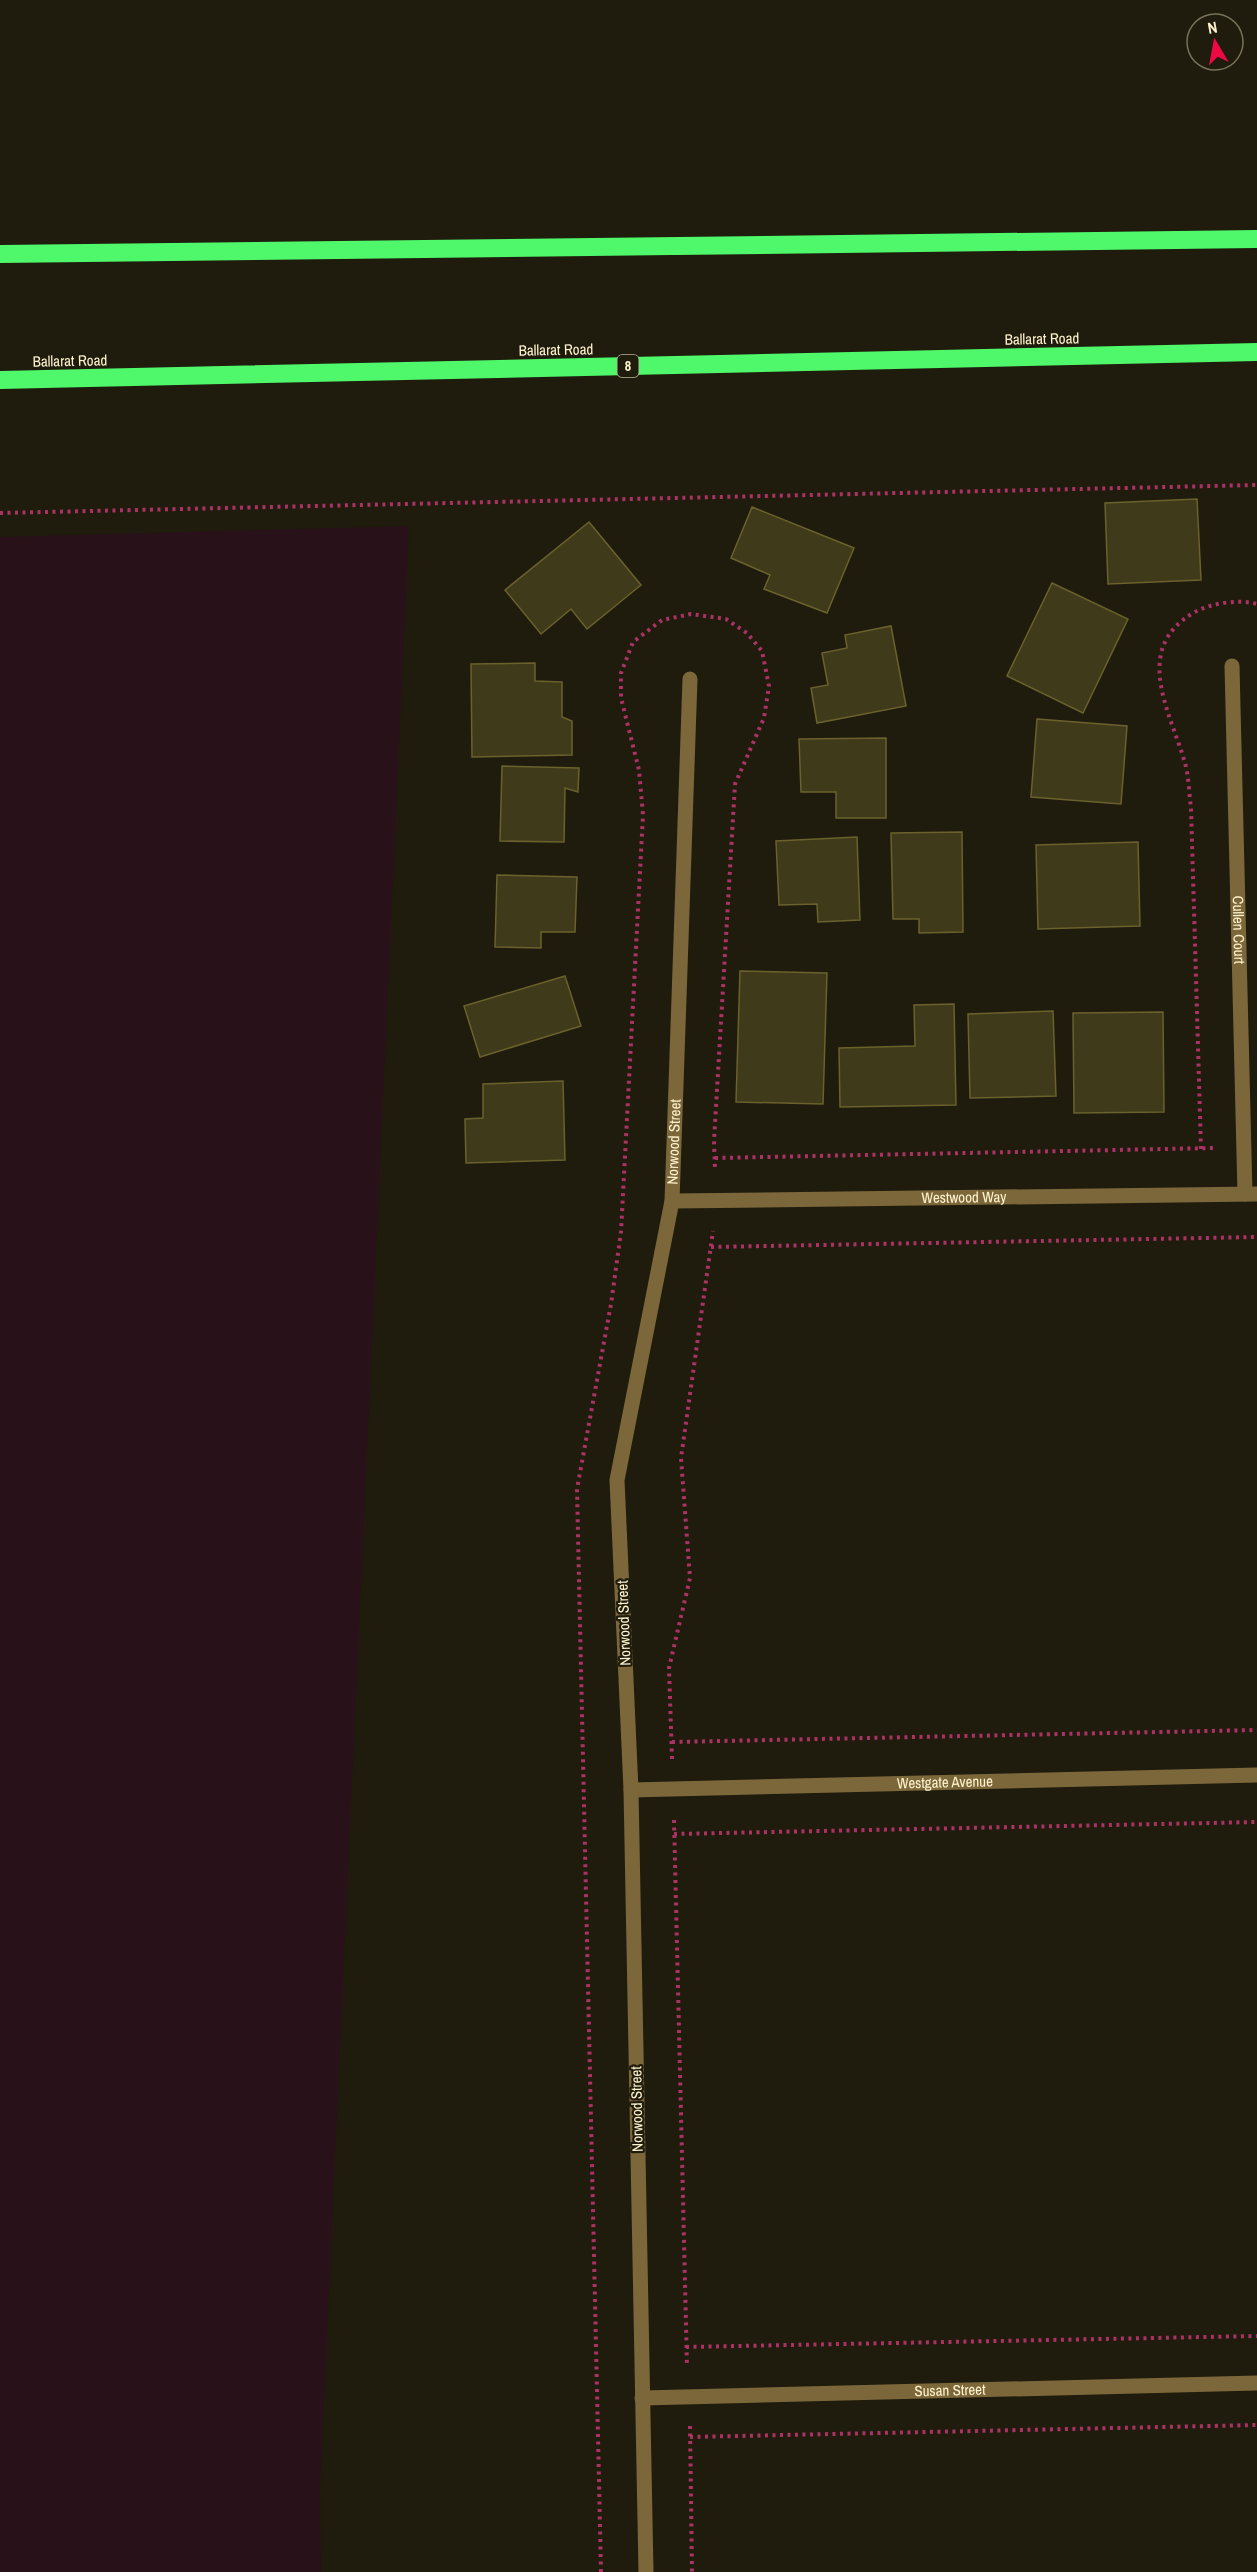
<svg xmlns="http://www.w3.org/2000/svg" width="1257" height="2572" font-family="'Archivo Narrow',sans-serif">
	<style>
		.green { fill: #29111a }
		.building { fill: #3f3a1a; stroke: #6a612d; stroke-width: 1.5 }
		.lines { fill: none; stroke-linecap: round; stroke-linejoin: round }
		.path { stroke: #ac3265; stroke-width: 4; stroke-dasharray: 3 4.5; stroke-linecap: butt }
		.minor { stroke: #7c673a; stroke-width: 15 }
		.highway { stroke: #4ef86a; stroke-width: 18 }
		.labels { text-anchor: middle; stroke-width: 4.5; stroke-linejoin: round; paint-order: stroke }
		.shield { fill: #1f1c0d; stroke: #bab293; stroke-width: 1.5 }
		.shield-label { font-size: 14px; font-weight: bold; fill: #fdf2cd }
		.street-label { font-size: 15px; fill: #fdf2cd; stroke: #1f1c0d }
	</style>
	<rect width="100%" height="100%" fill="#1f1c0d"/>
	<!-- green -->
	<polygon class="green" points="409,526 320,2489 321,2572 0,2572 0,537"/>
	<!-- building -->
	<g class="building">
		<polygon points="1197,499 1201,580 1108,584 1105,503"/>
		<polygon points="752,507 854,548 827,613 764,589 770,575 731,558"/>
		<polygon points="589,522 641,585 587,629 571,609 541,634 505,590"/>
		<polygon points="1052,583 1128,619 1083,713 1007,676"/>
		<polygon points="891,626 906,706 817,723 811,688 828,685 822,653 847,648 845,635"/>
		<polygon points="535,663 535,681 562,682 562,717 572,721 572,755 472,757 471,664"/>
		<polygon points="1037,719 1127,726 1121,804 1031,797"/>
		<polygon points="886,738 886,818 836,818 836,792 801,792 799,739"/>
		<polygon points="502,766 579,768 578,792 565,788 564,842 500,841"/>
		<polygon points="962,832 963,932 919,933 919,919 893,919 891,833"/>
		<polygon points="857,837 860,920 818,922 817,904 779,905 776,841"/>
		<polygon points="1138,842 1140,926 1038,929 1036,845"/>
		<polygon points="497,875 577,877 575,932 541,932 541,948 495,947"/>
		<polygon points="740,971 827,973 823,1104 736,1102"/>
		<polygon points="565,976 581,1026 480,1057 464,1006"/>
		<polygon points="954,1004 956,1105 840,1107 839,1048 915,1046 914,1005"/>
		<polygon points="1053,1011 1056,1096 970,1098 968,1014"/>
		<polygon points="1163,1012 1164,1112 1074,1113 1073,1013"/>
		<polygon points="563,1081 565,1160 466,1163 465,1119 483,1118 483,1084"/>
	</g>
	<g class="lines">
		<!-- path -->
		<g class="path">
			<polyline points="0,513 1257,485"/>
			<path d="M1201 1149 1191 808C1189 794 1189 777 1185 763 1170 711 1131 648 1195 612 1211 603 1239 599 1257 604"/>
			<polyline points="715,1158 1214,1148"/>
			<polyline points="711,1247 1257,1237"/>
			<polyline points="672,1742 1257,1730"/>
			<polyline points="672,1759 669,1668 690,1578 681,1458 713,1231"/>
			<polyline points="674,1820 687,2367"/>
			<polyline points="674,1834 1257,1822"/>
			<polyline points="686,2347 1257,2336"/>
			<polyline points="690,2426 692,2572"/>
			<polyline points="690,2437 1257,2425"/>
			<polyline points="601,2572 577,1489 611,1304 621,1232 643,815 639,770 621,698 621,673 633,642 662,620 691,614 726,619 747,633 762,651 769,686 764,718 735,784 714,1141 715,1170"/>
		</g>
		<!-- minor -->
		<g class="minor">
			<path id="s1" d="M1232 666 1245 1194"/>
			<path id="s2" d="M672 1201 1257 1194"/>
			<path id="s3" d="M631 1790 1257 1775"/>
			<path id="s4" d="M642 2398 1257 2383"/>
			<path id="s5" d="M646 2572 631 1790 617 1480 672 1201 690 679"/>
		</g>
		<!-- highway -->
		<g class="highway">
			<polyline points="0,254 1257,239"/>
			<polyline points="0,380 1257,352"/>
		</g>
	</g>
	<g class="labels">
		<!-- shield labels -->
		<rect class="shield" x="617.5" y="355" width="21" height="22" rx="4.5"/>
		<g class="shield-label">
			<text x="628" y="371">8</text>
		</g>
		<!-- street labels -->
		<g class="street-label">
			<text transform="translate(1042 339) rotate(-1)" y="5">Ballarat Road</text>
			<text transform="translate(556 350) rotate(-1)" y="5">Ballarat Road</text>
			<text transform="translate(70 361) rotate(-1)" y="5">Ballarat Road</text>
			<text dy="5" stroke="none"><textPath href="#s1" startOffset="264">Cullen Court</textPath></text>
			<text dy="5" stroke="none"><textPath href="#s5" startOffset="1436">Norwood Street</textPath></text>
			<text dy="5" stroke="none"><textPath href="#s2" startOffset="292">Westwood Way</textPath></text>
			<text transform="translate(624 1623) rotate(-92)" y="5">Norwood Street</text>
			<text dy="5" stroke="none"><textPath href="#s3" startOffset="314">Westgate Avenue</textPath></text>
			<text transform="translate(637 2109) rotate(-91)" y="5">Norwood Street</text>
			<text dy="5" stroke="none"><textPath href="#s4" startOffset="308">Susan Street</textPath></text>
		</g>
	</g>
	<!-- north arrow -->
	<g transform="translate(1215 42) rotate(350)"><circle r="28" fill="#1f1c0d" stroke="#78725a" stroke-width="1.5"/>
	<path d="M0-4.5L10 22L0 15L-10 22Z" fill="#ed0943"/>
	<text y="-9" font-size="16" font-weight="bold" text-anchor="middle" fill="#fdf2cd">N</text>
	</g>
</svg>
